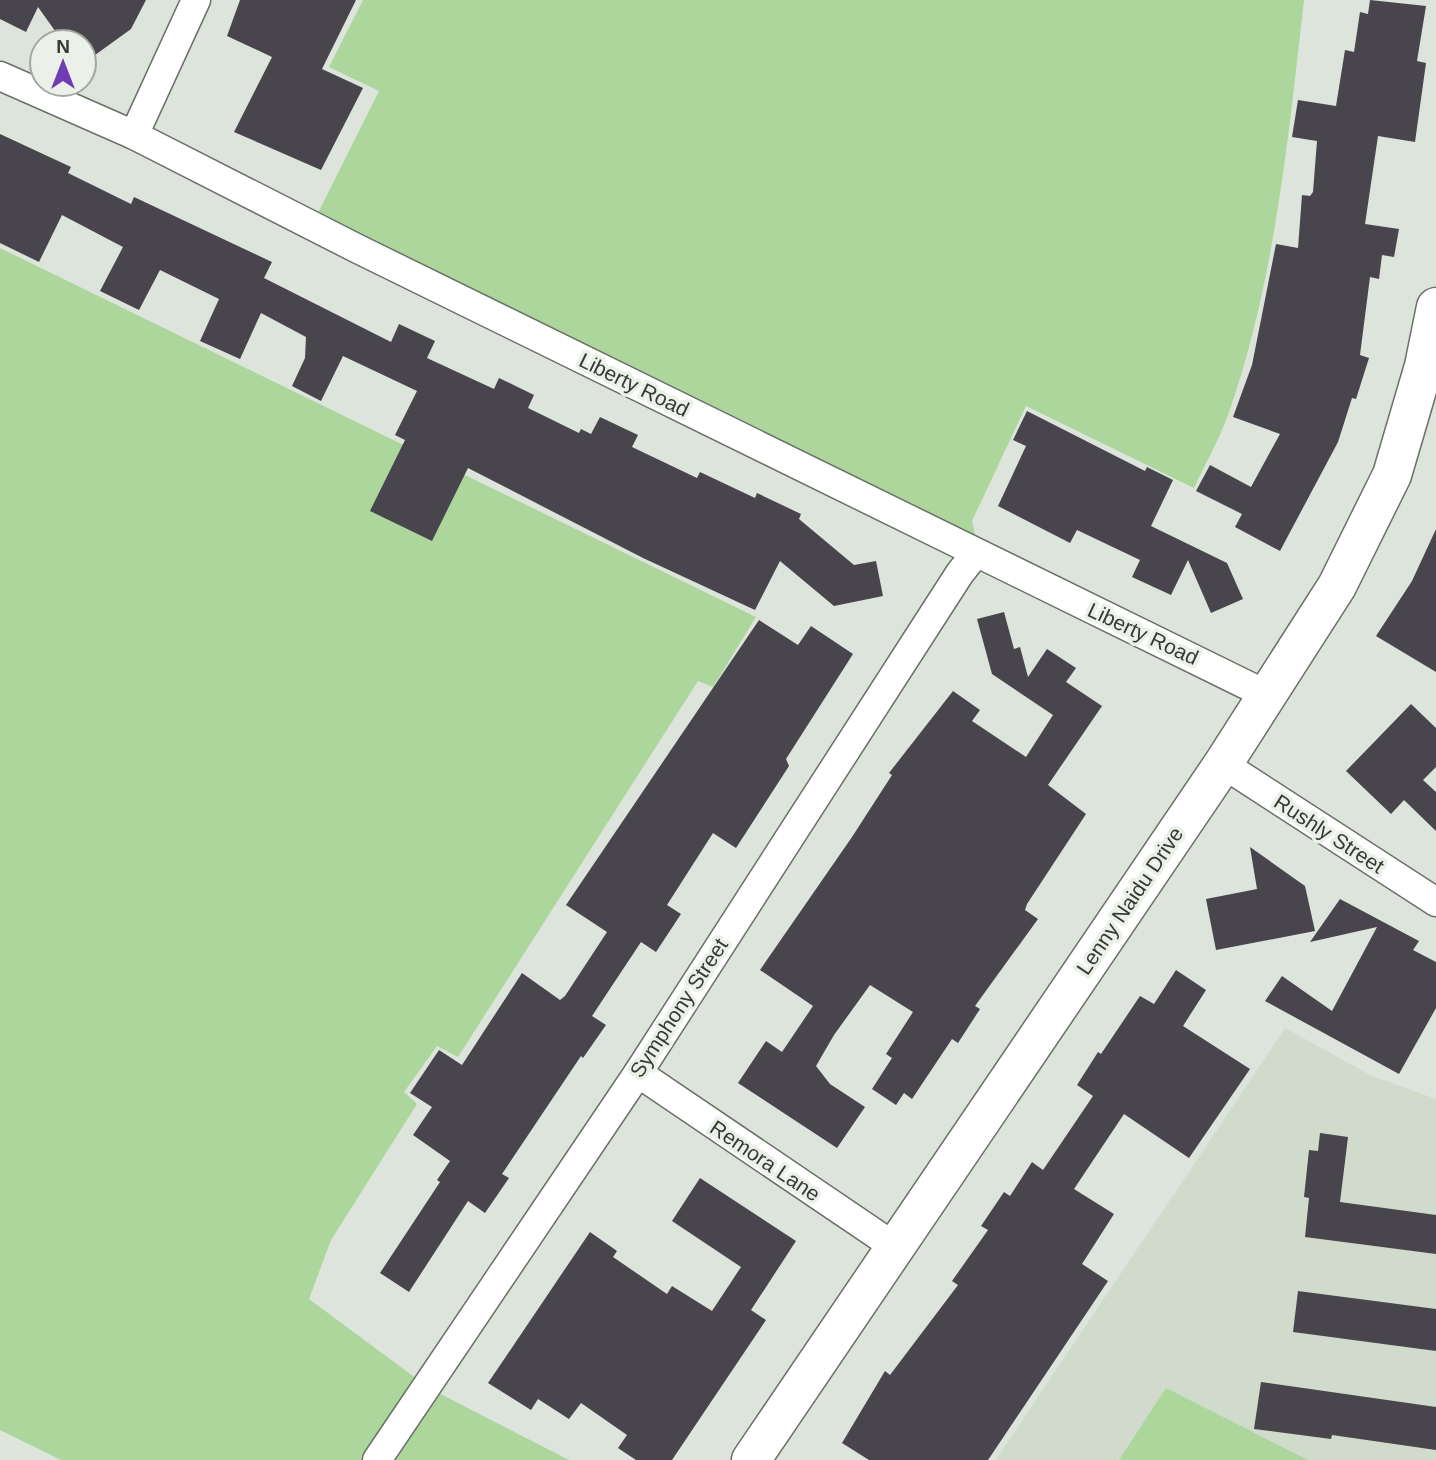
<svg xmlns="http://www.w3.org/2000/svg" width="1436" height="1460" font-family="Helvetica,sans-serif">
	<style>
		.built { fill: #d0dbcc }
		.green { fill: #add69d }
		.building { fill: #48454d }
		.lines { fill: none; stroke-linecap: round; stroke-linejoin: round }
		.street-casing { stroke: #6a7068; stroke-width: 31 }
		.secondary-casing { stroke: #6a7068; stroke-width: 41 }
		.street { stroke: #fff; stroke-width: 28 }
		.secondary { stroke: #fff; stroke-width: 38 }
		.labels { text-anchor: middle; stroke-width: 7; stroke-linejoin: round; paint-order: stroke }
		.street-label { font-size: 21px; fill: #373936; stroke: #ebf1e8 }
	</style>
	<rect width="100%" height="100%" fill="#dde4db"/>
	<!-- built -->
	<polygon class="built" points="1285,1028 1372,1076 1436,1099 1436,1460 996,1460"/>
	<!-- green -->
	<g class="green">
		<path d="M363 0H1304C1288 139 1275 282 1228 415 1219 440 1205 464 1194 488L1026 406 972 521 979 551 312 225 379 91 329 67Z"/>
		<polygon points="0,248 756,617 713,687 698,681 458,1057 437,1046 404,1092 417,1104 331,1240 309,1299 429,1388 569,1460 61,1460 0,1430"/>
		<polygon points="1166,1388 1308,1460 1119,1460"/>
	</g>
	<!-- building -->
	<g class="building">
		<polygon points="0,0 146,0 131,29 84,63 84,42 63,42 38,7 26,32 0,19"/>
		<polygon points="240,0 356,0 322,69 363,88 321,170 234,132 272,57 227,36"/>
		<polygon points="1370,0 1426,6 1417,61 1426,63 1415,142 1378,136 1365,224 1399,229 1394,257 1382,255 1379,279 1370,277 1360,355 1369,358 1356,399 1352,398 1338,442 1280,551 1235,527 1242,514 1196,491 1210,465 1251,487 1280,434 1233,417 1252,365 1276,244 1298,248 1302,195 1310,196 1313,192 1317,141 1292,137 1298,100 1336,106 1345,50 1354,52 1360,12 1368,14"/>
		<polygon points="0,134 71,167 68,173 131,204 134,197 272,262 264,278 391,342 399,324 435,341 427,358 494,389 499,378 534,395 528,408 579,433 581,429 591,434 600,417 638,435 632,447 697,478 700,472 755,498 757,493 801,514 799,519 854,565 876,561 883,596 834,606 780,561 755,610 643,558 468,468 432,541 370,511 405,440 395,435 417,391 343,356 321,401 292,386 305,358 306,337 261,313 240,359 200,341 219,299 160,270 139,310 100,291 123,247 62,215 39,262 0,243"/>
		<polygon points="1027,411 1145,471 1147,467 1173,480 1151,526 1227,563 1243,599 1211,613 1188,560 1171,595 1132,577 1140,560 1077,530 1070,543 998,506 1026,446 1013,440"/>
		<polygon points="1436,529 1436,672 1376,636 1412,581"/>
		<polygon points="1004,612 1014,649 1020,647 1028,677 1047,649 1076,668 1066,682 1102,706 1048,785 1086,814 1027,904 1025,910 1038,919 975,1006 980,1009 958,1043 952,1039 912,1099 904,1093 896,1105 872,1089 892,1058 886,1054 913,1012 870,985 834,1035 816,1066 830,1084 865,1107 837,1148 738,1083 766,1041 782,1052 813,1006 760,970 852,837 892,775 889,773 953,691 980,710 972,721 1026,757 1053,715 992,674 977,619"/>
		<polygon points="759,620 798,645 811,626 853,654 786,759 789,766 736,848 713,833 667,905 681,914 656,952 641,942 592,1016 606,1025 583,1058 581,1056 502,1174 509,1178 485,1213 468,1201 409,1292 380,1273 440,1182 437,1180 450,1161 413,1135 432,1107 410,1093 439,1050 462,1065 522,973 560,1000 565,996 607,932 566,905"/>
		<polygon points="1411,704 1436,728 1436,767 1423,780 1436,792 1436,831 1404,800 1391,814 1346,771"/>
		<polygon points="1250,847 1305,886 1315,931 1216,950 1206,899 1257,889"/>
		<polygon points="1340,899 1419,941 1413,950 1436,962 1436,1008 1399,1074 1265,1001 1282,976 1332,1011 1377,927 1310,942"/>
		<polygon points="1176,970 1206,990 1183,1026 1250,1069 1189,1158 1124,1114 1074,1189 1114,1214 1082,1264 1108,1281 988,1460 869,1460 842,1443 885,1371 890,1375 958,1285 952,1281 988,1230 981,1226 1004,1192 1010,1196 1032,1162 1043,1170 1093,1096 1077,1085 1098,1052 1101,1054 1140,996 1154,1004"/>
		<polygon points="1320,1133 1348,1137 1340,1202 1436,1215 1436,1254 1305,1237 1309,1198 1304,1197 1309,1150 1318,1151"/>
		<polygon points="700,1178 796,1241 751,1310 766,1320 672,1460 636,1460 618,1448 627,1435 581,1403 569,1419 538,1399 531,1410 488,1383 590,1232 617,1251 613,1257 667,1294 672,1286 712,1311 741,1267 672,1221"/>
		<polygon points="1298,1291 1436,1309 1436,1351 1293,1332"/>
		<polygon points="1261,1382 1436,1407 1436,1450 1332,1435 1331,1439 1254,1429"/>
	</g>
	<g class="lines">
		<!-- street casing -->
		<g class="street-casing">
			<g id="street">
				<polyline points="0,76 134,135 358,249 1267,695"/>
				<polyline points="134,135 196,0"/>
				<polyline points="1223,764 1436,902"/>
				<polyline points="638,1073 895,1247"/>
				<polyline points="377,1460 638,1073 960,573 976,553"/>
			</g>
		</g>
		<!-- secondary casing -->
		<g class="secondary-casing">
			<polyline id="secondary" points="751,1460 1223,764 1337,586 1392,475 1424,366 1436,307"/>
		</g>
		<!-- street -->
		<use href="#street" class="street"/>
		<!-- secondary -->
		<use href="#secondary" class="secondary"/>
	</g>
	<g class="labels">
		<!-- street labels -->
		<g class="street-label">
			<text transform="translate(634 385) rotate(26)" y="7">Liberty Road</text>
			<text transform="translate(1143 634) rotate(25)" y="7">Liberty Road</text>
			<text transform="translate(1329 834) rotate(33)" y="7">Rushly Street</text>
			<text transform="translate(1130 901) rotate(-56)" y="7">Lenny Naidu Drive</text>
			<text transform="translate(679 1008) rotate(-57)" y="7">Symphony Street</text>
			<text transform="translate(765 1161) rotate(34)" y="7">Remora Lane</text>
		</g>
	</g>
	<!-- north arrow -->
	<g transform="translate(63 63)"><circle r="33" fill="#ebf1e8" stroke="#a3a7a1" stroke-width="2"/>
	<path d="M0-5L12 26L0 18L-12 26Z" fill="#703cb3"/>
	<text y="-10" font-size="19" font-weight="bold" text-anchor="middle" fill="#373936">N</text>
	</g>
</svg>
